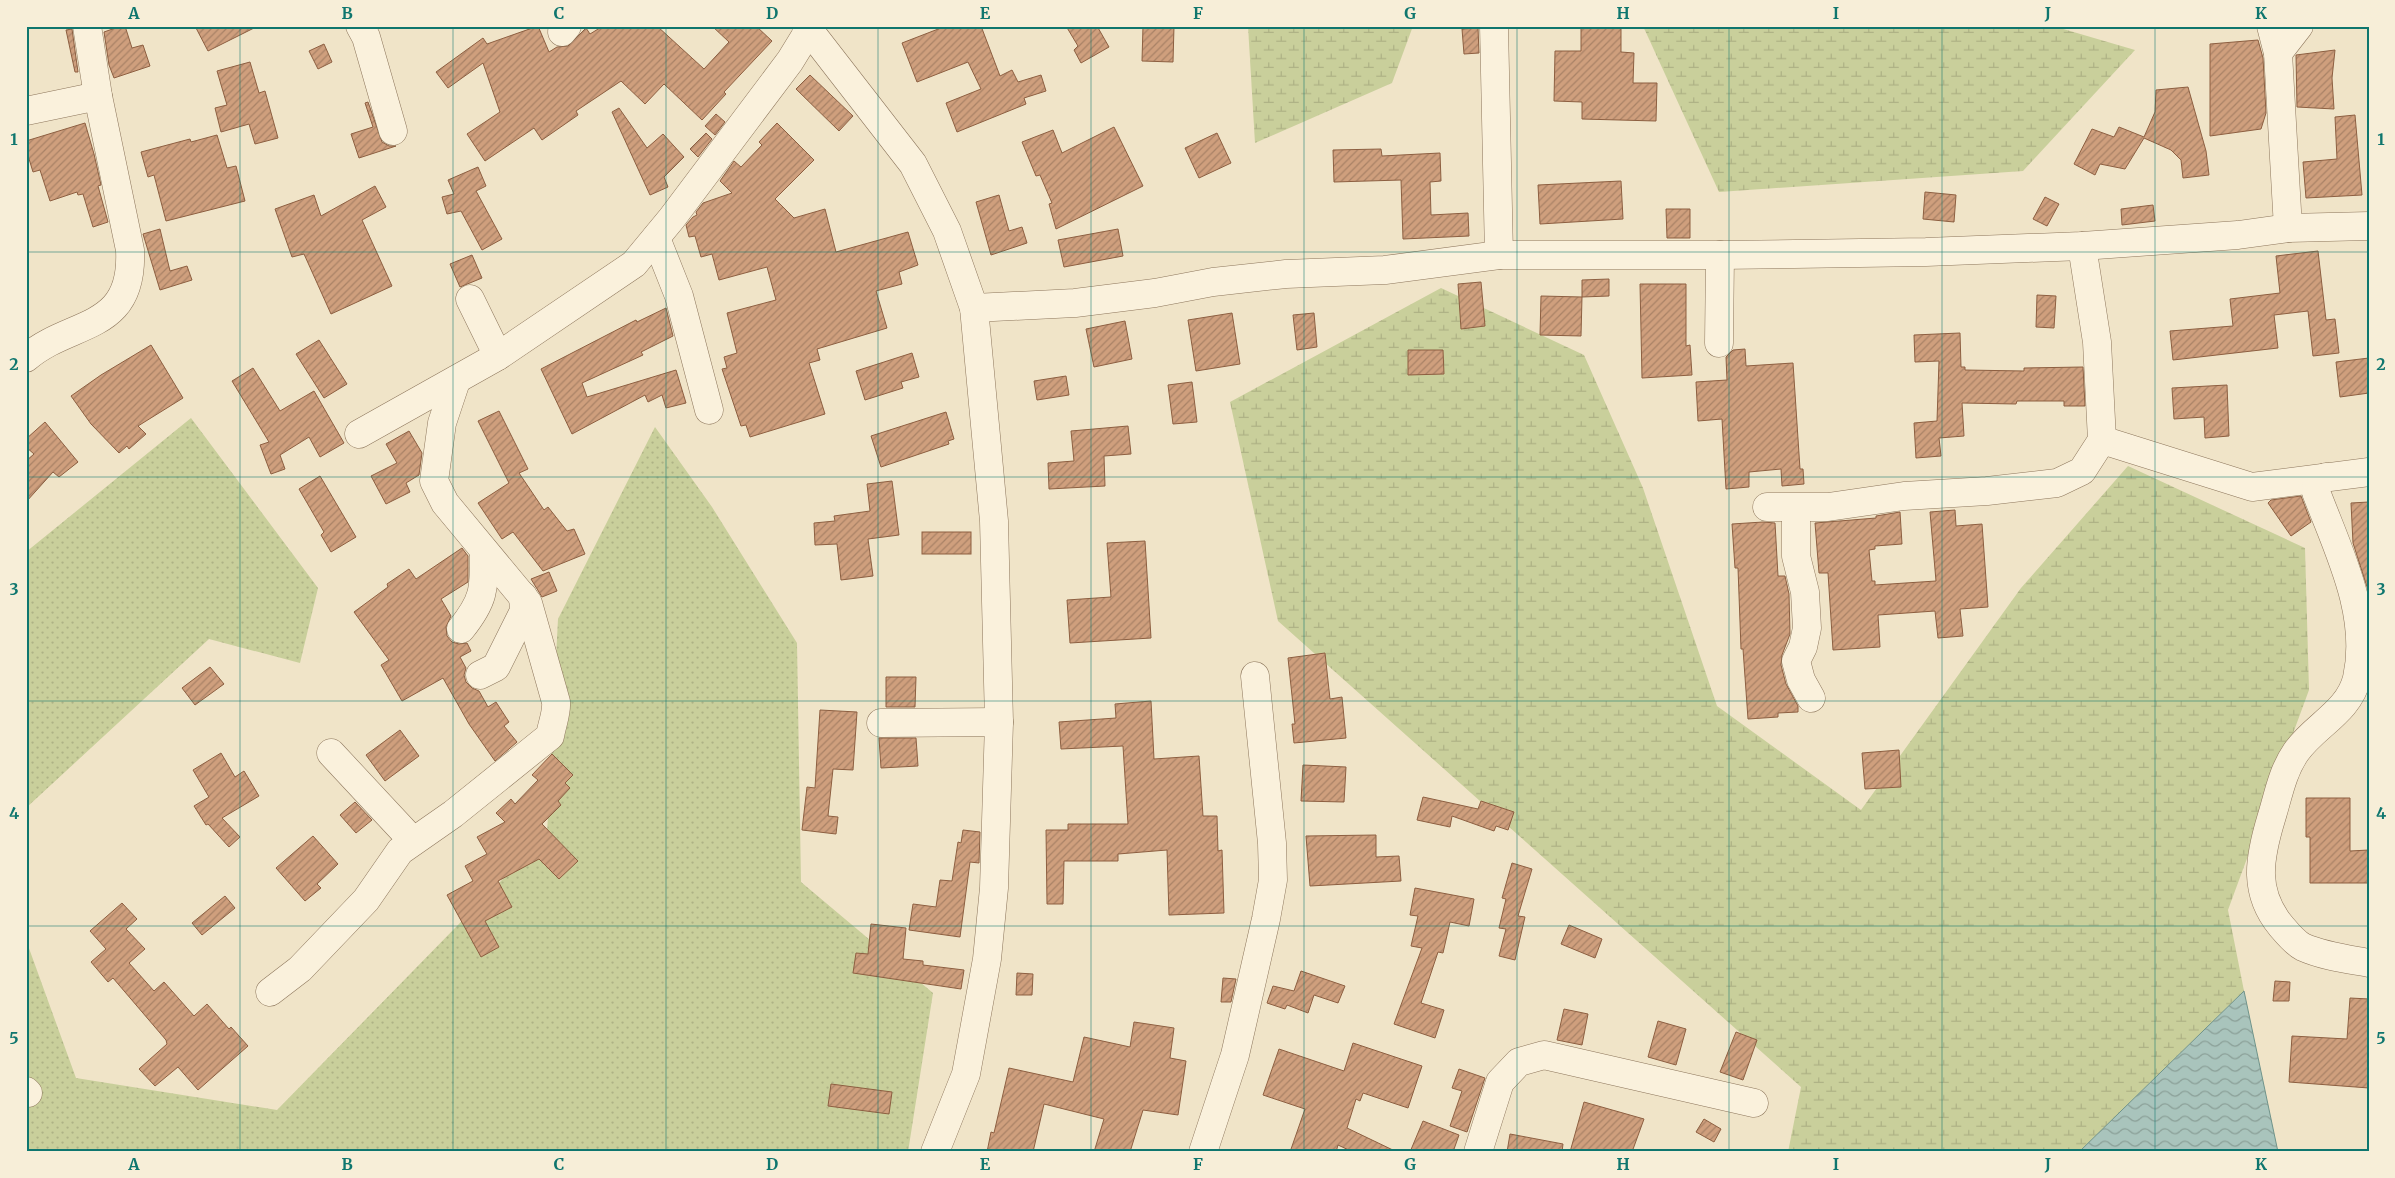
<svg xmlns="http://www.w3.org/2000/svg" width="2395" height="1178" viewBox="0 0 2395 1178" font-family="Merriweather,serif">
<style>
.grass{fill:url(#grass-dots)}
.wetland{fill:url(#wetland-marsh)}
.water{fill:url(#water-waves);stroke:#6f938a}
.building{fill:url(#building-hatch);stroke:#8d5f41}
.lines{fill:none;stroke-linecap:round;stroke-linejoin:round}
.minor-casing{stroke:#8d765c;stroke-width:29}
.minor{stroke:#faf1dc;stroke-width:28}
.grid{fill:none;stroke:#0f766e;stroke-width:1;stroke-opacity:0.55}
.neatline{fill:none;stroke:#0f766e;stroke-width:2}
.grid-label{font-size:16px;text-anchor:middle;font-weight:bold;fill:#0f766e}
</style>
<defs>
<pattern id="grass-dots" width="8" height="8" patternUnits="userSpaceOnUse" patternTransform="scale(1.25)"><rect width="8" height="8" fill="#c9cf9b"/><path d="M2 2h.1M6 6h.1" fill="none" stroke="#aeb285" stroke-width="1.8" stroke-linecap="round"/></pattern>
<pattern id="wetland-marsh" width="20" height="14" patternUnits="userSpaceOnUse" patternTransform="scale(1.25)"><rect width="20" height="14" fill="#c9cf9b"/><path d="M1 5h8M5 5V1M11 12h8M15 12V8" fill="none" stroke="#aeb285"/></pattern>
<pattern id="water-waves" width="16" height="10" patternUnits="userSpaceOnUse" patternTransform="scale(1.25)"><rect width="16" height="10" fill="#a9c4bc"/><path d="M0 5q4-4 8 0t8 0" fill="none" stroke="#8ba098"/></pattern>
<pattern id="building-hatch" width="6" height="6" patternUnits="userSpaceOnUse" patternTransform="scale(1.25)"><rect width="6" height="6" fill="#cf9f7d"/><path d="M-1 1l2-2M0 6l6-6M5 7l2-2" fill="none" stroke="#a98266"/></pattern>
</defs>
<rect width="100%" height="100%" fill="#f0e4c8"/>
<!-- grass -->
<g class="grass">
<polygon points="191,418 318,588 300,663 209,639 26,808 26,552"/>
<polygon points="655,427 712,507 797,643 801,882 933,993 908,1152 26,1152 26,940 76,1078 277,1110 547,834 558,619"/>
</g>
<!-- wetland -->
<g class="wetland">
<polygon points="1248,26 1413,26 1392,83 1255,143"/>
<polygon points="1643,26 2053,26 2135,50 2023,171 1719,192"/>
<polygon points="1441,288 1584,355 1643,488 1717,706 1861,810 2021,588 2128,466 2305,548 2309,690 2228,910 2244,991 2079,1152 1788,1152 1801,1087 1278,621 1230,402"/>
</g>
<!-- water -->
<polygon class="water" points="2244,991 2278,1152 2079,1152"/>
<!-- building -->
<g class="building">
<polygon points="121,26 125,26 132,48 143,45 150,66 114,78 109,65 104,32"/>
<polygon points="195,26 258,26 208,51"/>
<polygon points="538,26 549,52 557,47 568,46 586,28 590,34 603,26 657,26 704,69 729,42 712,26 756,26 772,41 724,92 726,94 702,120 664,84 645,104 621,81 576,111 578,115 542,140 534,128 485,161 467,134 500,112 483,63 448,88 436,72 483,38 487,44"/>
<polygon points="946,26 981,26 1000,76 1012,70 1018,82 1041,75 1046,91 1024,98 1026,104 957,132 946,103 981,89 968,62 917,82 902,43"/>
<polygon points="1066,26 1097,26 1109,47 1081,63 1074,50 1078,46"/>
<polygon points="1143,26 1174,26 1173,62 1142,61"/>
<polygon points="1581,26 1621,26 1621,52 1634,53 1633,83 1657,83 1656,121 1582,119 1582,102 1554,101 1555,51 1581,51"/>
<polygon points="1478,28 1479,53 1464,54 1462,29"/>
<polygon points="72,29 78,72 75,72 66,30"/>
<polygon points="2258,40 2263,58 2266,113 2261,129 2210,136 2210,44"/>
<polygon points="324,44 332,62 318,69 309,51"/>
<polygon points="2335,50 2332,78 2334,109 2297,107 2296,55"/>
<polygon points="250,62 259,93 265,91 278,138 255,144 249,124 221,132 215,108 227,105 217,71"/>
<polygon points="810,75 853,116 839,131 796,89"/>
<polygon points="2188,87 2206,151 2209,175 2183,178 2181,160 2171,150 2144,138 2125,169 2100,164 2095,175 2074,164 2092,129 2114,137 2119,127 2144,137 2155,112 2156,90"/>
<polygon points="368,102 382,142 389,146 396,146 359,158 351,134 373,127 365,103"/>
<polygon points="619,108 647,148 663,134 684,157 664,177 668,187 650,195 612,112"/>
<polygon points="716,114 725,122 715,135 705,126"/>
<polygon points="2355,115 2362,195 2306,198 2303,162 2337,159 2335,117"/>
<polygon points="85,123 94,154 101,185 98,186 108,222 93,227 83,194 78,195 77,192 50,201 40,170 33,172 26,149 26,141"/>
<polygon points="777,123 814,160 775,199 794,218 825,209 836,252 908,232 918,265 899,272 902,284 876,291 887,328 817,349 820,360 809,363 825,414 750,437 746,425 741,426 722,369 727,368 724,357 737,353 727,313 776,300 767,267 719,280 712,254 701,257 695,236 689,237 686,225 693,217 697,215 696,212 703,203 732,193 720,181 734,161 741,167 762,145 759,142"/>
<polygon points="1114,127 1143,186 1056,229 1049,204 1052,203 1040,175 1036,176 1022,142 1053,130 1062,153"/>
<polygon points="706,133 712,139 698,157 690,149"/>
<polygon points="1217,133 1231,163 1199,178 1185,148"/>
<polygon points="217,135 227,168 236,166 245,201 166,221 154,175 148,177 141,152 190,139 191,142"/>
<polygon points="1381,149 1382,156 1440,153 1441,181 1430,182 1431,215 1468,213 1469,236 1403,239 1401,180 1334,182 1333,150"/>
<polygon points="478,167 486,186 476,191 502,239 482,250 461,211 447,214 442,197 454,194 448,180"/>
<polygon points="1621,181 1623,219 1540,224 1538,185"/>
<polygon points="375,186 386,207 362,220 392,286 331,314 304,254 292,257 275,209 314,195 321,216"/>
<polygon points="1925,192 1956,195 1954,222 1923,219"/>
<polygon points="999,195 1009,231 1022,227 1027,243 991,255 976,202"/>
<polygon points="2045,197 2059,204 2047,226 2033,219"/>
<polygon points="2153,205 2155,221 2122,225 2121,209"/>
<polygon points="1666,209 1690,209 1690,238 1667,238"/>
<polygon points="160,229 170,271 187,266 192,280 160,290 143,234"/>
<polygon points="1118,229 1123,256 1064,267 1058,240"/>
<polygon points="2318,251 2326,320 2335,319 2339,353 2313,356 2308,311 2274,315 2278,348 2173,360 2170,331 2233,326 2230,299 2280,293 2276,256"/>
<polygon points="472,255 482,278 460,287 450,264"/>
<polygon points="1609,279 1609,296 1582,297 1582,280"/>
<polygon points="1481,282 1485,326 1461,329 1458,284"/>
<polygon points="1640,284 1686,284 1686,346 1690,345 1692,375 1642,378"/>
<polygon points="2037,295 2056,296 2054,328 2036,327"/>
<polygon points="1541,296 1582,297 1581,336 1540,335"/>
<polygon points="666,308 673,336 641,352 643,355 582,383 587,397 676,370 686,403 666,408 662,395 648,402 645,395 572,434 541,369 636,320 637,322"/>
<polygon points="1232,313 1240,364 1196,371 1188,320"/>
<polygon points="1314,313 1317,347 1297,350 1293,315"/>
<polygon points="1125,321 1132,359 1094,367 1086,329"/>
<polygon points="1960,333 1961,367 1965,367 1965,370 2024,371 2024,368 2083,367 2085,406 2064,406 2064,401 2017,401 2016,404 1962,403 1964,436 1939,438 1941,456 1916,458 1914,423 1937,421 1939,361 1915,362 1914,335"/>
<polygon points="319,340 347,384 324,398 296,354"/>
<polygon points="151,345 183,398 138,426 146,434 129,449 127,446 119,453 91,424 71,396 101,375"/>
<polygon points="1745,349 1746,366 1793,363 1800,469 1803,469 1804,484 1782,486 1781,469 1749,472 1749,487 1726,489 1722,419 1698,421 1696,382 1727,380 1726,357 1733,350"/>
<polygon points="1408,350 1443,350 1444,374 1408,375"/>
<polygon points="912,353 919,377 901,382 903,388 865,400 856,371"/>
<polygon points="2369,358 2369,393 2340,397 2336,362"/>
<polygon points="253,368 280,411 314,391 344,443 320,457 309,437 280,455 285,469 271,474 260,445 269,442 232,381"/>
<polygon points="1066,376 1069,395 1037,400 1034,381"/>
<polygon points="1192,382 1197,422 1173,424 1168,385"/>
<polygon points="2227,385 2229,436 2205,438 2204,417 2174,419 2172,388"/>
<polygon points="499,411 528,469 519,473 544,510 548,507 567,531 574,529 585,554 543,571 513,532 502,539 478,503 509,483 478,421"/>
<polygon points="946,412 954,439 948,441 949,444 881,467 871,436"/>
<polygon points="45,422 78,462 59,477 53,472 26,502 26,461 34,454 26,447 26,439"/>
<polygon points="1128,426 1131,454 1104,456 1105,486 1049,489 1048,463 1074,461 1071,431"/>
<polygon points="409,431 422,453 419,475 406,483 410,492 386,504 371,476 397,463 386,444"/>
<polygon points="320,476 356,537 331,552 321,535 324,532 299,489"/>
<polygon points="892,481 899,535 868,539 873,576 841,580 837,544 815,545 814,523 835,521 834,516 870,511 867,484"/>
<polygon points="2301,496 2311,522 2291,536 2268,503 2271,500"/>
<polygon points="2369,502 2369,593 2353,543 2351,503"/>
<polygon points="1955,510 1956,526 1982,524 1988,607 1960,609 1963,636 1938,638 1935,611 1878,615 1880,647 1833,650 1828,573 1819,573 1815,523 1876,518 1876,516 1900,512 1902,544 1875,546 1875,549 1869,550 1872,581 1875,581 1875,585 1936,581 1930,512"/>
<polygon points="1763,522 1775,523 1778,576 1785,576 1789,594 1790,634 1782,655 1781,665 1786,684 1798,706 1798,712 1778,713 1778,717 1748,719 1743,649 1741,649 1738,568 1735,568 1732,524"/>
<rect x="922" y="532" width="49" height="22"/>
<polygon points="1145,541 1151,638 1070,643 1067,600 1111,597 1107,543"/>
<polygon points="462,548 468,556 468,582 441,599 451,616 446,627 447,636 452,642 459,644 467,643 471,651 460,657 466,668 464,675 466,682 472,688 479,691 488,707 496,702 509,722 504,726 517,742 495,761 469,724 443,678 402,701 381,665 389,660 354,612 388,587 387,584 409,569 416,579"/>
<polygon points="549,572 557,591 542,597 531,579"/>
<polygon points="1325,653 1330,699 1342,697 1346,738 1294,743 1292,724 1295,724 1288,658"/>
<polygon points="210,667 224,684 195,705 182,688"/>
<polygon points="886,677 916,677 915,707 886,707"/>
<polygon points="1151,701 1154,759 1199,756 1203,816 1217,816 1218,851 1222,850 1224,913 1169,915 1167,850 1118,854 1118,861 1064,861 1063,904 1047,904 1046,830 1068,830 1068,824 1128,824 1123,746 1061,749 1059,722 1116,718 1115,704"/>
<polygon points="820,710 857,712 853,770 833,769 828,816 838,817 836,834 802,830 807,787 815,788"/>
<polygon points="400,730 419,756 385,781 366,755"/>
<polygon points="879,738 916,738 918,766 881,768"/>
<polygon points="1899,750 1901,787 1865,789 1862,753"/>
<polygon points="221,753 235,777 244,771 259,796 222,818 240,837 229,847 208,824 206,825 194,806 209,797 193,770"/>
<polygon points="552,754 573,775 565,783 570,788 558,801 561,805 542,824 578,861 559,879 539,859 498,881 512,907 485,921 499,947 481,957 447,895 473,881 465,866 487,854 477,837 505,822 496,813 511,799 515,804 538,780 532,775"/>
<polygon points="1303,765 1346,767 1344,802 1301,801"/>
<polygon points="1423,797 1478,809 1481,801 1514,812 1508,830 1496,826 1494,831 1452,816 1450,827 1417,820"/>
<polygon points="2306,798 2350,798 2350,851 2369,850 2369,883 2310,883 2310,837 2306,837"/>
<polygon points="355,802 372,820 356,833 340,815"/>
<polygon points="963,830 980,832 979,863 970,862 960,937 909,930 913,904 936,907 940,880 952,881 958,842 961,843"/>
<polygon points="1376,835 1376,857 1399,856 1401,881 1310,886 1306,836"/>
<polygon points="313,836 338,864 317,884 321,888 305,901 276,868"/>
<polygon points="1512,863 1532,869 1518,916 1525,917 1515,960 1499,956 1506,929 1499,928 1506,899 1502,898"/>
<polygon points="1415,888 1474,899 1469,926 1450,922 1443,953 1438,952 1421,1003 1444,1010 1435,1038 1394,1024 1422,948 1411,946 1418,916 1410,915"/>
<polygon points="225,896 235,908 202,935 192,923"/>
<polygon points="122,903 137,919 126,929 145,949 129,963 154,991 164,982 194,1016 207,1004 229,1029 231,1027 248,1046 198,1090 178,1067 155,1086 139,1069 167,1044 166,1040 113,978 108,982 91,962 106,949 90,931"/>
<polygon points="871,924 906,928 903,959 923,961 923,965 964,970 961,989 853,973 856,953 868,954"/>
<polygon points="1569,925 1602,939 1595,958 1561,944"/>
<polygon points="1301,971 1345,986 1338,1003 1314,995 1308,1013 1287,1005 1285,1009 1267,1003 1273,986 1294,991"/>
<polygon points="1017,973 1033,974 1032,995 1016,995"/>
<polygon points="1223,978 1236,979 1231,1002 1221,1002"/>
<polygon points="2275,981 2290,982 2289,1001 2273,1001"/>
<polygon points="2350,998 2369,999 2369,1088 2289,1082 2292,1036 2347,1039"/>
<polygon points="1564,1009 1588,1014 1582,1045 1557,1040"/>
<polygon points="1658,1021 1686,1029 1676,1065 1648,1057"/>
<polygon points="1134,1022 1174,1028 1170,1058 1186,1061 1178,1115 1143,1110 1130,1152 1094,1152 1104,1119 1044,1104 1033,1152 987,1152 991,1132 994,1133 1009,1068 1073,1082 1084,1037 1130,1047"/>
<polygon points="1736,1032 1757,1040 1743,1080 1720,1072"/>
<polygon points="1353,1043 1422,1066 1408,1108 1363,1093 1360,1101 1356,1099 1347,1128 1397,1152 1353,1152 1338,1145 1336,1152 1290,1152 1305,1109 1263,1095 1279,1049 1344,1071"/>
<polygon points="1459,1069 1485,1078 1467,1132 1450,1126 1462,1091 1452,1088"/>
<polygon points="831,1084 892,1092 889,1114 828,1106"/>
<polygon points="1584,1102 1644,1119 1632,1152 1570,1152"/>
<polygon points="1704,1119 1721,1129 1714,1142 1696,1132"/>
<polygon points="1423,1121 1459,1135 1453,1152 1410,1152"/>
<polygon points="1510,1134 1563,1144 1562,1152 1507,1152"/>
</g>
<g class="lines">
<defs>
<g id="minor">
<polyline points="360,26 366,37 393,131"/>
<polyline points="806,26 913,164 947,231 974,308 994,521 999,722 994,888 987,959 966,1074 935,1152"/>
<polyline points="1494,26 1499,255"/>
<polyline points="2271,26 2278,53 2288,228"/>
<polyline points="562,32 567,26"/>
<polyline points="2278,53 2299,26"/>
<polyline points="26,111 98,96"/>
<polyline points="656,238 679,296 709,410"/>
<polyline points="470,299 498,356"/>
<polyline points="974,308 1075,303 1155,293 1213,282 1286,274 1385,270 1499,255 1720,255 1926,252 2082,246 2238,235 2288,228 2369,226"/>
<polyline points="1719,343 1720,255"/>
<path d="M26 358C71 319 134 333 130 250L98 96 87 26"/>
<polyline points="359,434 498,356 634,264 672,218 790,61 809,30"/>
<polyline points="2102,440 2252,487 2369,472"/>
<path d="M2326 477 2317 482 2316 492C2338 550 2371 614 2357 678 2349 712 2315 725 2296 752 2282 772 2278 797 2271 819 2259 859 2253 892 2281 926 2287 933 2295 943 2303 947 2323 956 2347 959 2369 963"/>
<polyline points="1767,507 1828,507 1904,496 1987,491 2057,483 2082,471 2102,440 2097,342 2082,246"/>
<polyline points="1796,508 1796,556 1805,592 1807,628 1803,647 1796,661 1801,680 1811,698"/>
<path d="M461 629C485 599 484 589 484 551"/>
<polyline points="480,675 496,667 524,611 523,596"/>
<polyline points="881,723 999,722"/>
<polyline points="331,753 413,841"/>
<path d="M270 992 300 969 366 900 400 851 453 814 550 736C552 724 557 713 556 702L528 603 445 503 434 481 442 423 456 381"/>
<polyline points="26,1091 28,1093"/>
<polyline points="1203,1152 1235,1055 1266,919 1273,880 1272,843 1255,676"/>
<polyline points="1478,1152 1500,1082 1519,1062 1544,1055 1754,1103"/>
</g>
</defs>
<!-- minor casing -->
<use href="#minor" class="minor-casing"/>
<!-- minor -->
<use href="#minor" class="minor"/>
</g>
<!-- grid -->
<path class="grid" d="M240 26V1152M453 26V1152M666 26V1152M878 26V1152M1091 26V1152M1304 26V1152M1517 26V1152M1729 26V1152M1942 26V1152M2155 26V1152M26 252H2369M26 477H2369M26 701H2369M26 926H2369"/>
<!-- border -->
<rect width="2395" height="1178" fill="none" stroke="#f7eed8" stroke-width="55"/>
<rect x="28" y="28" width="2340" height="1122" class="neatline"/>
<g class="grid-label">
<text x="134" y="19">A</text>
<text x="347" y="19">B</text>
<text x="559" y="19">C</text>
<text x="772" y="19">D</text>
<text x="985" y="19">E</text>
<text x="1198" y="19">F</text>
<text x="1410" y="19">G</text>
<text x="1623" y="19">H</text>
<text x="1836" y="19">I</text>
<text x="2048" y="19">J</text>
<text x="2261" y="19">K</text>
<text x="14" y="145">1</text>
<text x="2381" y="145">1</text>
<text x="14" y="370">2</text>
<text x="2381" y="370">2</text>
<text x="14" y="595">3</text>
<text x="2381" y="595">3</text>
<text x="14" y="819">4</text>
<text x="2381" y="819">4</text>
<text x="14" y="1044">5</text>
<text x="2381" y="1044">5</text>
<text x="134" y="1170">A</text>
<text x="347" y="1170">B</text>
<text x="559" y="1170">C</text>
<text x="772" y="1170">D</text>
<text x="985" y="1170">E</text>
<text x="1198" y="1170">F</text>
<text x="1410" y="1170">G</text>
<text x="1623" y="1170">H</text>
<text x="1836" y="1170">I</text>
<text x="2048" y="1170">J</text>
<text x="2261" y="1170">K</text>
</g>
</svg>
